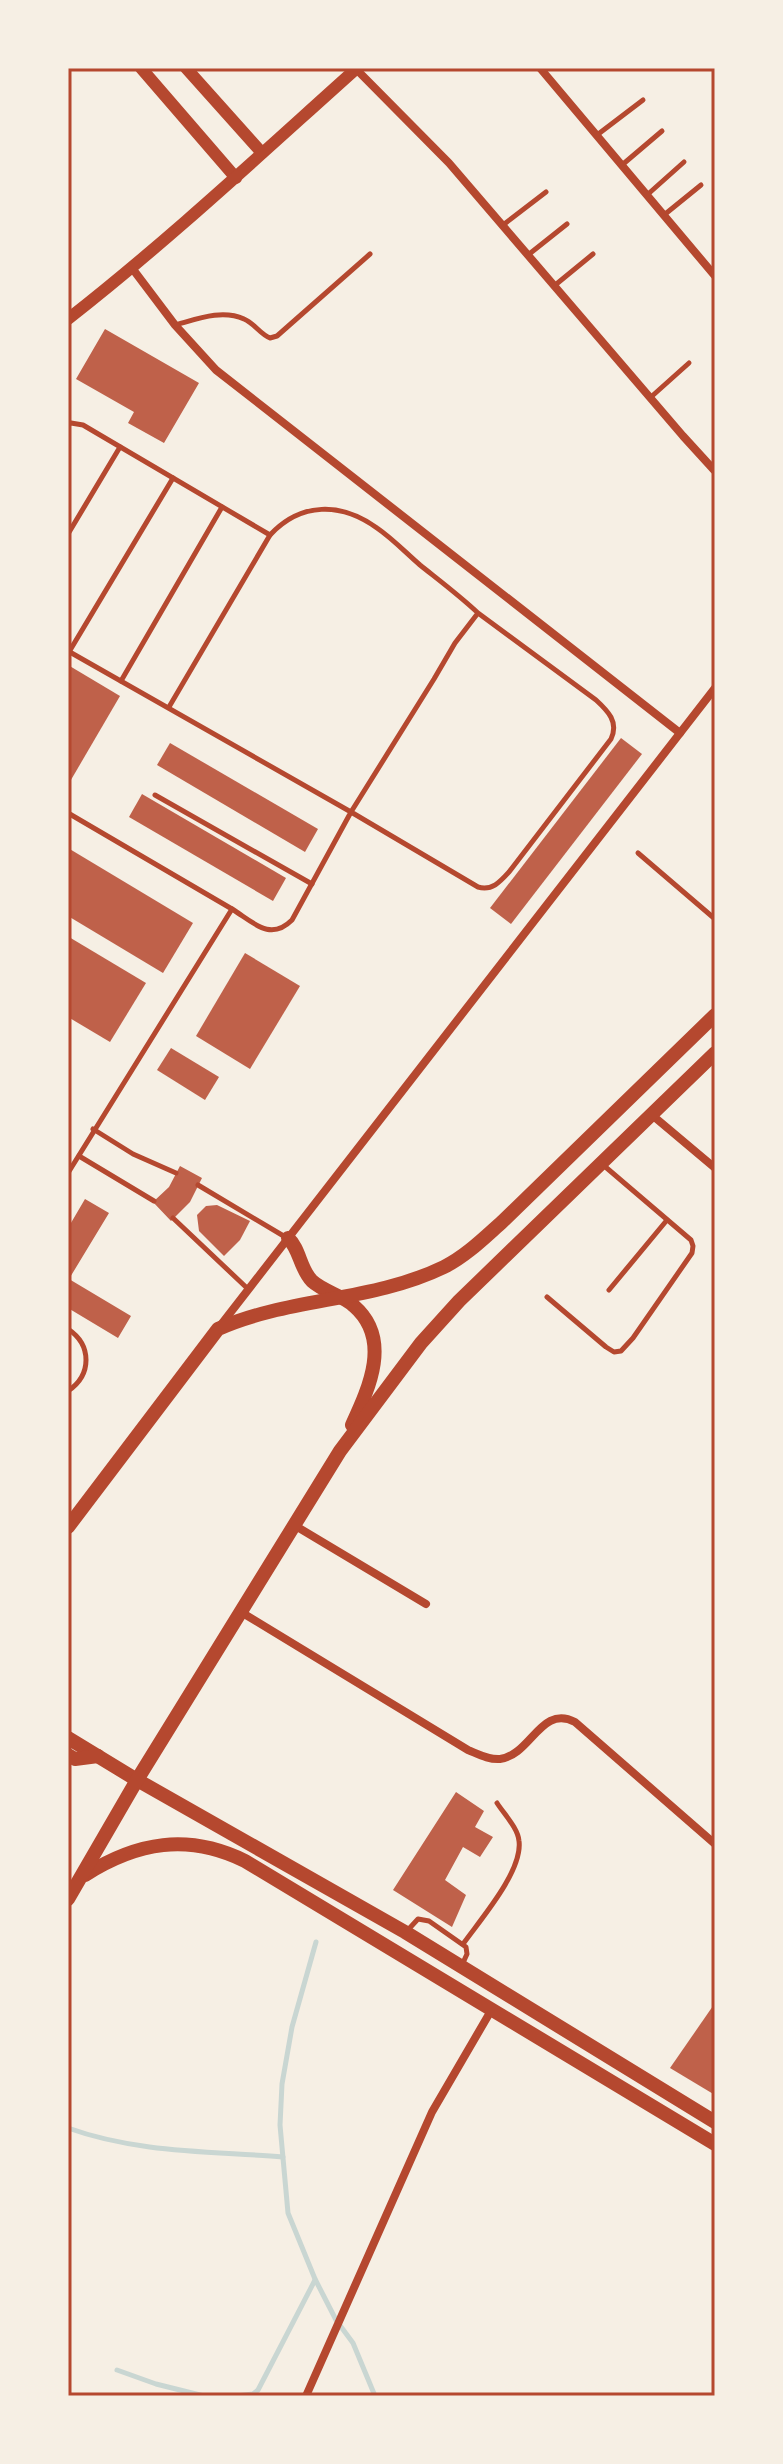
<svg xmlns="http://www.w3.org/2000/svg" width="783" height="2464" viewBox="0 0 783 2464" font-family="'Crimson Pro',serif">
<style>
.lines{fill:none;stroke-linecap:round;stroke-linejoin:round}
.stream{stroke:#c9d6d2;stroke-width:5}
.building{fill:#bf614a}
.service{stroke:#b5482f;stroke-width:5}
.minor{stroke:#b5482f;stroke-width:8}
.tertiary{stroke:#b5482f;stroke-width:12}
.secondary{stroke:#b5482f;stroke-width:14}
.neatline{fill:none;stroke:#b5482f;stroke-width:3}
</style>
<rect width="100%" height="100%" fill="#f6efe4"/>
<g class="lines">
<!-- stream -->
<g class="stream">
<polyline points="316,1942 292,2027 282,2084 280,2125 288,2213 315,2279 336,2320 353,2343 375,2396"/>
<path d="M68 2128C137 2153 210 2151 283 2157"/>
<polyline points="117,2370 156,2384 204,2396"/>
<polyline points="237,2396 253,2394 258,2390 315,2280"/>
</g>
</g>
<!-- building -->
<g class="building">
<polygon points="105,329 199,383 164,443 128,423 134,412 76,379"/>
<polygon points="68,665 120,696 68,785"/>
<polygon points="621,738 642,754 511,924 490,908"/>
<polygon points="170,743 318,829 305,852 157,765"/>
<polygon points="142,794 286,878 273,901 129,817"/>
<polygon points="68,848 193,923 163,973 68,916"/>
<polygon points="69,937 146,983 110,1042 68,1017"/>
<polygon points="245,953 300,986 250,1069 196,1036"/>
<polygon points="171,1048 219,1077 205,1100 157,1070"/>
<polygon points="180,1166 202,1178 190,1202 171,1221 153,1202 169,1187"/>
<polygon points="85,1199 109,1213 69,1279 131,1316 118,1338 68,1308 68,1228"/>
<polygon points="217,1205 250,1221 240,1240 224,1256 199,1231 197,1215 206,1206"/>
<polygon points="456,1792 484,1811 475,1827 493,1837 480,1857 463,1847 445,1880 466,1895 452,1927 393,1890"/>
<polygon points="715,2003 715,2095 670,2068"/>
</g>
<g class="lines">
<!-- service -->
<g class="service">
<polyline points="597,135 643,100"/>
<polyline points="622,165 662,131"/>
<polyline points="647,195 684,162"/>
<polyline points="664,215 701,185"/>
<polyline points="503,225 546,192"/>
<polyline points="528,255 567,224"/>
<polyline points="554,286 593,254"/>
<path d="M175 325C197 319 222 309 244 319 254 323 260 334 270 338L277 336 370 254"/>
<polyline points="651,397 689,363"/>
<polyline points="68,425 71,423 83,425 270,535 169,707"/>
<polyline points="68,534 120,447"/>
<path d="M270 535C301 502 341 502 377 528 393 539 406 553 420 565 440 581 460 596 478 613L455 643 434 679 351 812 478 887C492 891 500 882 509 872L611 739C619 722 608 711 596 700L478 613"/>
<path d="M68 651 351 812 292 920C270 942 253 922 232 909"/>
<polyline points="69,652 173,478"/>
<polyline points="121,681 222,507"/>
<polyline points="155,795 312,884"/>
<polyline points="68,813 232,909 68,1173"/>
<polyline points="638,853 715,919"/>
<polyline points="93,1129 133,1154 176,1173"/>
<polyline points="79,1156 154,1201"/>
<polyline points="198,1185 287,1238"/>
<polyline points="173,1218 248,1289"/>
<polyline points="609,1290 667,1220"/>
<polyline points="547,1297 606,1347 614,1352 621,1351 633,1338 692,1253 693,1246 691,1240 602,1164"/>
<path d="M68 1329C92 1345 92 1375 68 1391"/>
<polyline points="406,1932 418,1919 429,1921 466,1947 467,1954 462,1965"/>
<path d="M463 1944C480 1920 523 1871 519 1841 518 1828 504 1814 497 1803"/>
</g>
<!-- minor -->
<g class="minor">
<polyline points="540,68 715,276"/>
<polyline points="356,69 449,163 683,436 714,470"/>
<polyline points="132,268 175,325 216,370 680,733"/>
<polyline points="652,1115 715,1168"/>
<polyline points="220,1326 715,688"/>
<polyline points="294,1525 426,1604"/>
<path d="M241 1612 468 1750C478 1754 489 1760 500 1759 531 1755 541 1704 575 1722L715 1844"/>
<polyline points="306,2396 432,2112 492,2009"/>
</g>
<!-- tertiary -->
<g class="tertiary">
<polyline points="141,68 236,178"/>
<polyline points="186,68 262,153"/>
<path d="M68 319C169 240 262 153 357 68"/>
</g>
<!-- secondary -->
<g class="secondary">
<path d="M288 1238C300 1249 300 1269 312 1281 324 1292 342 1295 354 1306 392 1339 369 1388 352 1425"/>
<path d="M68 1527 218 1329C290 1297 372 1302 444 1267 466 1256 484 1238 502 1222L715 1015"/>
<polyline points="68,1738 137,1780 405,1932 715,2122"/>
<polyline points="68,1755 75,1759 98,1756"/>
<path d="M85 1875C137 1842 188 1833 245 1861L715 2144"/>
<polyline points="68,1899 137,1780 340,1451 421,1343 459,1301 715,1053"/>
</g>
</g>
<!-- border -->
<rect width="783" height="2464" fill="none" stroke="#f6efe4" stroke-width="140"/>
<rect x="70" y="70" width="643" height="2324" class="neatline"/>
</svg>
